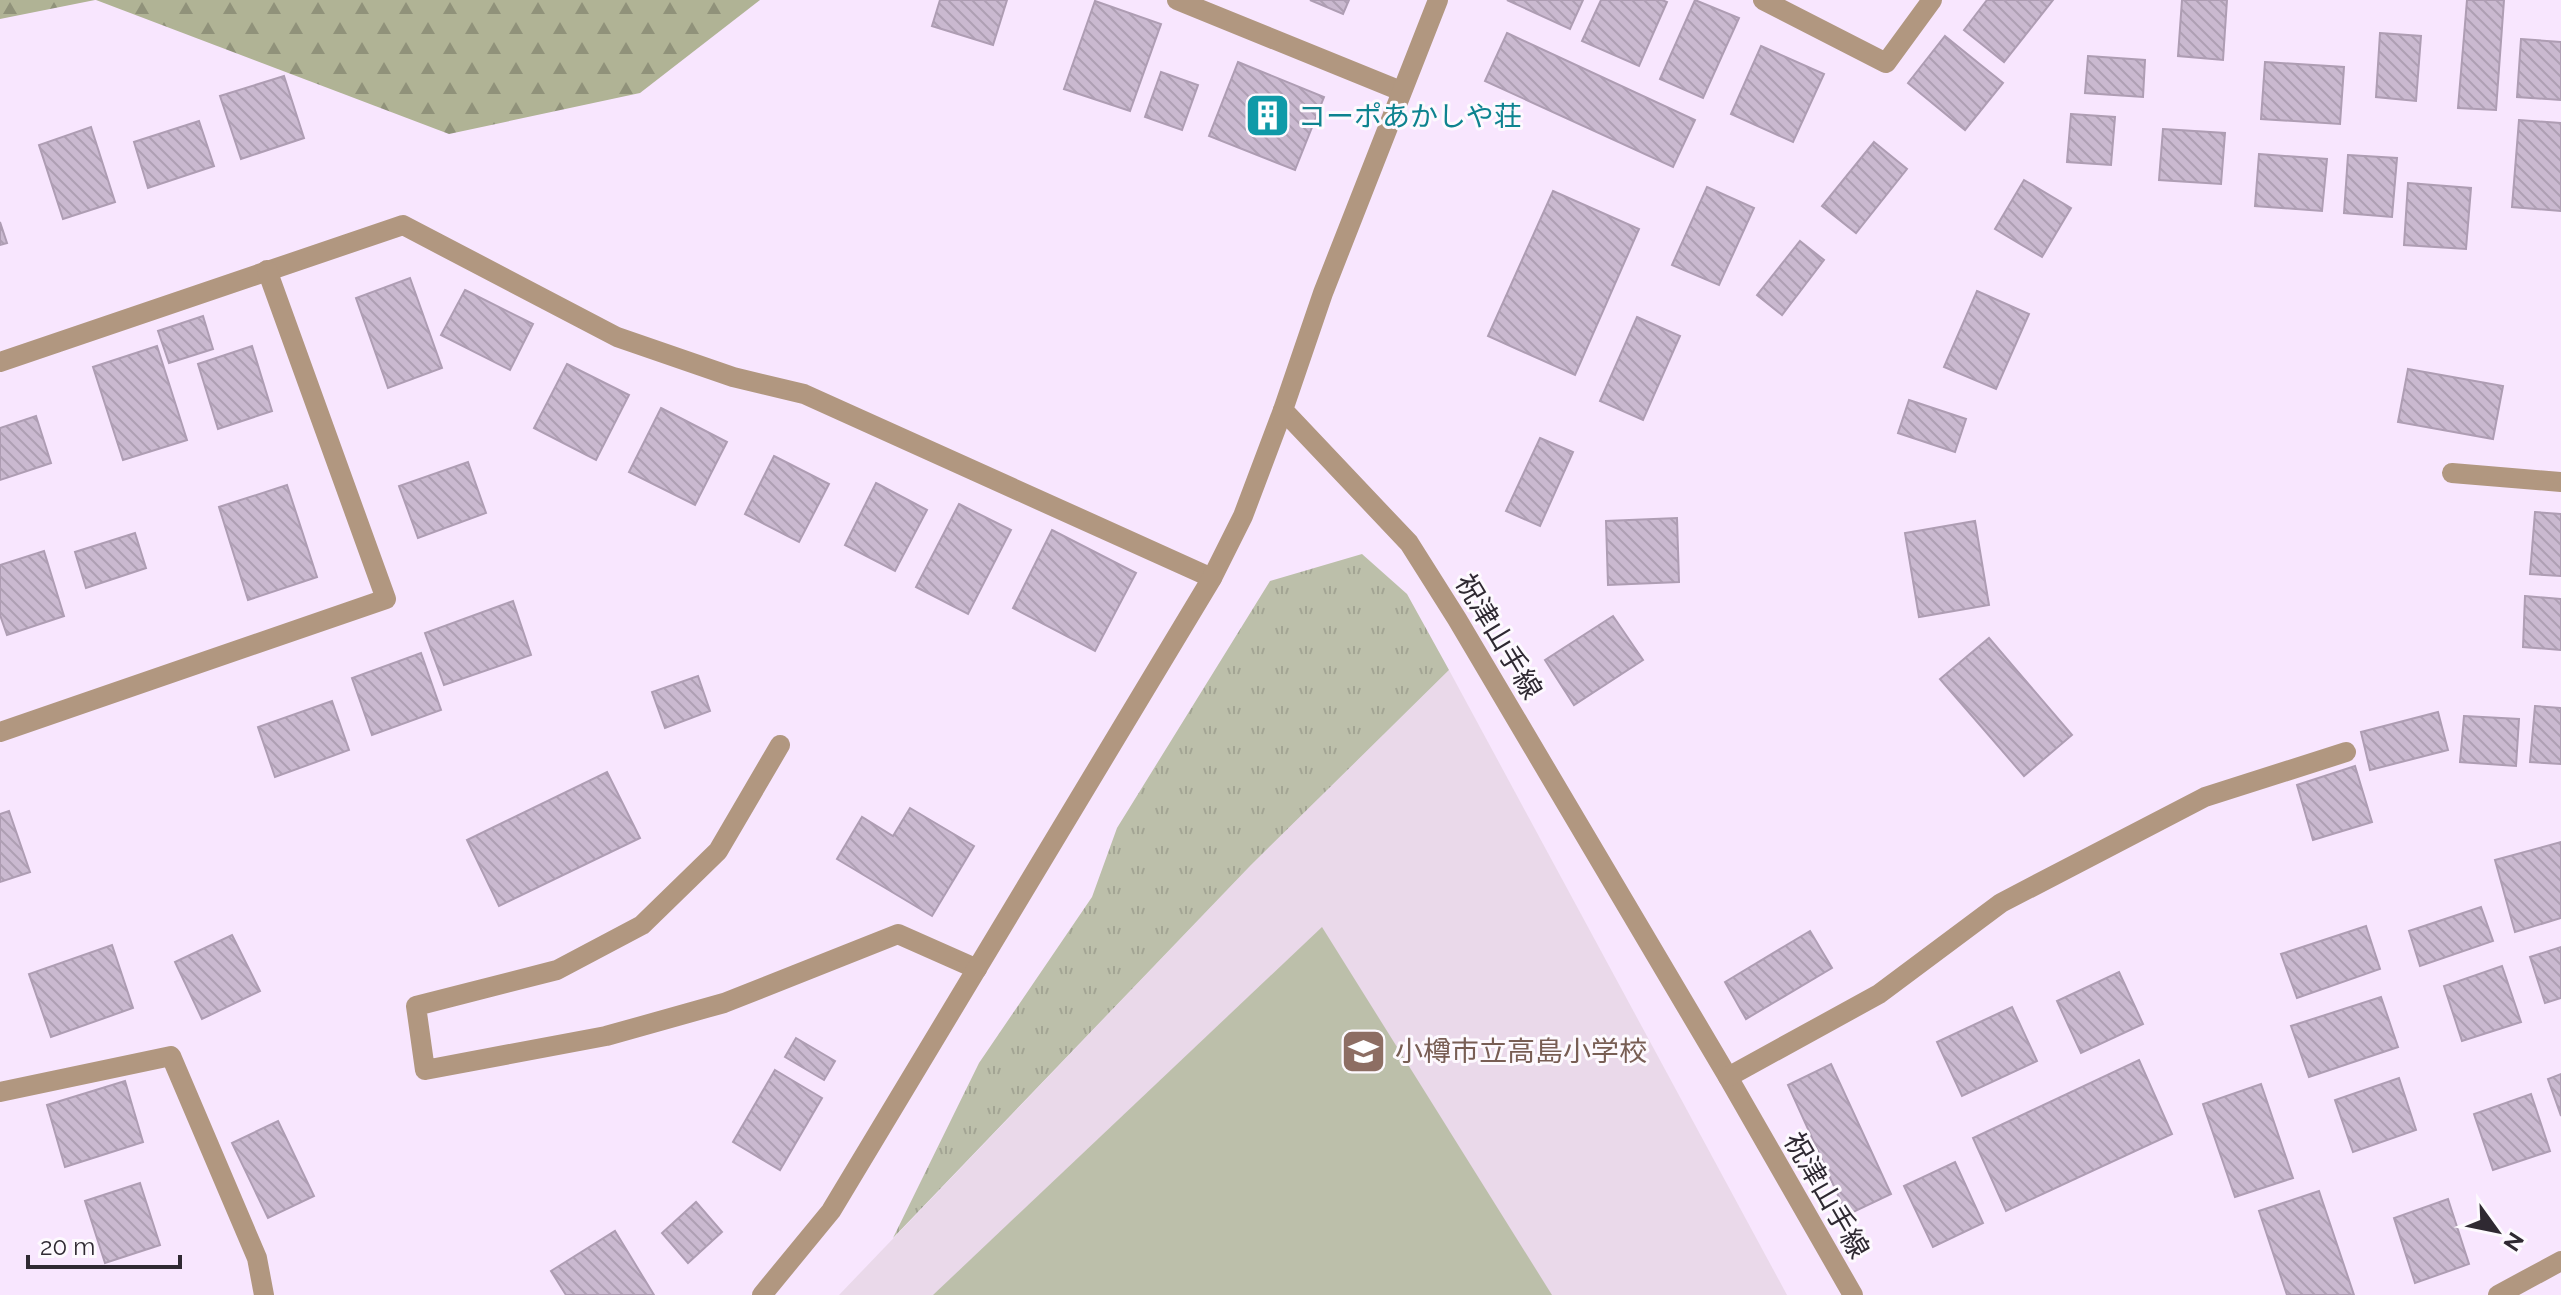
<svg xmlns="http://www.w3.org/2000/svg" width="2561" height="1295" viewBox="0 0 2561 1295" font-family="Raleway,'Noto Sans JP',sans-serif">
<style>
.education{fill:#ead9ea}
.forest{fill:url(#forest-firs)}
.park{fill:url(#park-tufts)}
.pitch{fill:#bcbfaa}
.building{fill:url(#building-back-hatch);stroke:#ae9db3;stroke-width:2}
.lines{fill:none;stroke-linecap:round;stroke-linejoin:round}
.minor{stroke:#b19780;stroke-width:20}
.labels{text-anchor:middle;stroke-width:6;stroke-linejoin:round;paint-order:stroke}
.culture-label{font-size:28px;fill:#0d838f;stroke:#fdf9fe;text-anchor:start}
.street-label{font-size:28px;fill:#2f2932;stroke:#fdf9fe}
.education-label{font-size:28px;fill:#785e54;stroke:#fdf9fe;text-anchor:start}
</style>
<defs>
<pattern id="forest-firs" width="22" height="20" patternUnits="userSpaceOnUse" patternTransform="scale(2)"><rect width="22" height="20" fill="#b0b395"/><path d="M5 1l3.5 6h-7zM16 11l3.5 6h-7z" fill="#90927a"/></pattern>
<pattern id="park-tufts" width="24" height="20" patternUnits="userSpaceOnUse" patternTransform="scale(2)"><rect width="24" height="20" fill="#bcbfaa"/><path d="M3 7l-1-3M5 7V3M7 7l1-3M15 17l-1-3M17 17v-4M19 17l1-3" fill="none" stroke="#a2a493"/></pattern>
<pattern id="building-back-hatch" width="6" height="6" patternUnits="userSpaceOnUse" patternTransform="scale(2)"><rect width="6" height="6" fill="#cab9d0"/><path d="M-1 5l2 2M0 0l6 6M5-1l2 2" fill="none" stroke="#ae9fb3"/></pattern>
</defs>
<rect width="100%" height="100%" fill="#f8e6fe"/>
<!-- education -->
<polygon class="education" points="1449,670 1787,1295 839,1295 1251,865"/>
<!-- forest -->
<g class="forest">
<polygon points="0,0 95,0 0,19"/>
<polygon points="96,0 760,0 640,93 449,134"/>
</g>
<!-- park -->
<polygon class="park" points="1362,554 1407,594 1449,670 1251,865 893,1238 979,1063 1092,897 1117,828 1270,581"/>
<!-- pitch -->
<polygon class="pitch" points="1322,927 1552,1295 933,1295"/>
<!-- building -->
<g class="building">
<polygon points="940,0 1007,0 993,45 932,26"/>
<polygon points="1310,0 1349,0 1343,14"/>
<polygon points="1507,0 1583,0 1570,29"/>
<polygon points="1601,0 1662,0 1667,2 1639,66 1582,41"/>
<polygon points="1695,0 1739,18 1703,98 1660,79"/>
<polygon points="1987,0 2053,0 2004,62 1964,30"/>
<polygon points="2182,0 2227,0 2223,60 2178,56"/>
<polygon points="2467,0 2504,0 2496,110 2458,108"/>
<polygon points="1095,1 1161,24 1130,111 1064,89"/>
<polygon points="1507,33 1695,120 1673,167 1485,81"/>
<polygon points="2380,33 2421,36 2416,101 2376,97"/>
<polygon points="1945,36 2003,83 1965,130 1908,83"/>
<polygon points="2521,39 2561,42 2561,100 2517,97"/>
<polygon points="1761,46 1824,74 1793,142 1731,114"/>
<polygon points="2088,56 2145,60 2143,97 2085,93"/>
<polygon points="1238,62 1324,97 1295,170 1209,136"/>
<polygon points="2265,62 2344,67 2340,124 2261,119"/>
<polygon points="1161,72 1198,85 1182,130 1145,117"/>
<polygon points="284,76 304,138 241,159 220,96"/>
<polygon points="2071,114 2115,117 2111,165 2067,162"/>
<polygon points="2519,120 2561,123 2561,211 2512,207"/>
<polygon points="199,121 214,166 148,188 134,142"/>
<polygon points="91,127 115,202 63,219 39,145"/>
<polygon points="2163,129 2225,133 2221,184 2159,180"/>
<polygon points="1874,142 1907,169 1856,233 1822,206"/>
<polygon points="2259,154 2327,159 2322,211 2255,206"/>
<polygon points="2348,155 2397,158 2392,217 2344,213"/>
<polygon points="2024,180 2071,208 2042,257 1995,229"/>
<polygon points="2408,183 2471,188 2466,249 2404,245"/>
<polygon points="1707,187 1754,208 1719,285 1672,265"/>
<polygon points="1553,191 1639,229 1575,375 1488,336"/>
<polygon points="0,222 7,243 0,245"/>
<polygon points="1800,241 1824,260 1782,315 1757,295"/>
<polygon points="410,278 442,368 388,388 356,298"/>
<polygon points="465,290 533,324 510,370 441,335"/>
<polygon points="1977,291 2029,314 1996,389 1944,367"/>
<polygon points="203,316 213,349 169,363 158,331"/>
<polygon points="1637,317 1680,336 1643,420 1600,401"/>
<polygon points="157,346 187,440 123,460 93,367"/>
<polygon points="252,346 272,411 218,429 198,364"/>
<polygon points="567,364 629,395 596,460 534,428"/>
<polygon points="2408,369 2503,386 2493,439 2398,422"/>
<polygon points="1909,400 1966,419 1955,452 1898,433"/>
<polygon points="661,408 727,442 695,505 629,472"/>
<polygon points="36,416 51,463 0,480 0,428"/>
<polygon points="1540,438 1573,452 1540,526 1506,511"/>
<polygon points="774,456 829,484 799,542 745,514"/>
<polygon points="468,462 486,513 418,538 399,486"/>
<polygon points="876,483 927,510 895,571 845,545"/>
<polygon points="287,485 317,577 248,600 219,507"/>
<polygon points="959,504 1011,530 968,614 916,587"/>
<polygon points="2535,512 2561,514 2561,576 2530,574"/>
<polygon points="1677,518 1679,582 1608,585 1606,521"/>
<polygon points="1975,521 1989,605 1919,617 1905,533"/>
<polygon points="1052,530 1136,573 1095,651 1013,608"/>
<polygon points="135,533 146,568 86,588 75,552"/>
<polygon points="44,551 64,616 7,635 0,615 0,565"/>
<polygon points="2525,596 2561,599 2561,650 2523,647"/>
<polygon points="513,601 531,655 444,685 425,633"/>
<polygon points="1613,616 1643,660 1574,705 1545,660"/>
<polygon points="1989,638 2072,735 2024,776 1940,679"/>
<polygon points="421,653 441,710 372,735 352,678"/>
<polygon points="698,676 710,711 665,728 652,692"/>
<polygon points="332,701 349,750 275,777 258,727"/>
<polygon points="2535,706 2561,708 2561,764 2530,762"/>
<polygon points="2438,712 2448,750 2370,770 2361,732"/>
<polygon points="2464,716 2519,719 2516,766 2460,762"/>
<polygon points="2355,766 2372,822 2313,840 2297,785"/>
<polygon points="607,772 640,838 499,906 467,840"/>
<polygon points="910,808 974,846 932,916 837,859 862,817 893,836"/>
<polygon points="9,811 30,872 0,882 0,814"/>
<polygon points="2561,842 2561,918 2515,932 2495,860"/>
<polygon points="2481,907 2493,941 2420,966 2409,931"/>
<polygon points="2366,926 2380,969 2297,998 2281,954"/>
<polygon points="1810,931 1832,968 1746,1019 1725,982"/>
<polygon points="232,935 260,991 202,1019 175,962"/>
<polygon points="112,945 133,1008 51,1037 29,974"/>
<polygon points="2561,947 2561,998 2545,1003 2530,957"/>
<polygon points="2502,966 2521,1022 2462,1041 2444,986"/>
<polygon points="2119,972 2143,1024 2081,1053 2057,1001"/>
<polygon points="2381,997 2398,1047 2309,1077 2291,1026"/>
<polygon points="2012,1007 2037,1061 1962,1096 1937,1042"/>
<polygon points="796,1038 835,1061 824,1080 785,1057"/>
<polygon points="2139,1060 2172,1134 2006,1211 1973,1138"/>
<polygon points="1831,1064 1891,1194 1847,1215 1788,1085"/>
<polygon points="775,1070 822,1098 780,1170 733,1142"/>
<polygon points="2561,1074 2561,1116 2548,1079"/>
<polygon points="2399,1078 2416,1130 2353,1152 2335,1100"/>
<polygon points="125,1081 143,1142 65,1167 47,1105"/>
<polygon points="2261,1084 2293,1178 2235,1197 2203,1104"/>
<polygon points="2531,1094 2550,1151 2493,1170 2474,1114"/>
<polygon points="278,1121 314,1196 268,1218 232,1143"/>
<polygon points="1955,1162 1983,1223 1933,1247 1904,1186"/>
<polygon points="140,1183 160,1245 105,1263 85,1201"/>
<polygon points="2319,1191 2354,1295 2287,1295 2259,1211"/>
<polygon points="2448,1199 2469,1264 2415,1283 2394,1218"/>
<polygon points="696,1202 722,1232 688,1263 662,1233"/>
<polygon points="615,1231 654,1295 566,1295 551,1271"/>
</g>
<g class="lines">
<!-- minor -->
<g class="minor">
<polyline points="1177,0 1401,91"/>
<polyline points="1438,0 1323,293 1283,410 1409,543 1457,619 1728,1077 1853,1295"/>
<polyline points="1763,0 1886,63 1932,0"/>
<polyline points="0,362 403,225 617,337 733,377 804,394 1212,578"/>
<polyline points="2452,473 2561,482"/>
<polyline points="0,732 386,599 267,270"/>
<polyline points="780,745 718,851 642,925 557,970 416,1006 425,1070 606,1036 724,1003 898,934 977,969"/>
<polyline points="1728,1077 1879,994 2001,903 2205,797 2346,752"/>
<polyline points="0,1092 171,1056 257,1258 264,1295"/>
<polyline points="762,1295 831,1211 1212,578 1243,516 1283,410"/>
<polyline points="2498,1295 2561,1261"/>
</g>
</g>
<!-- icons -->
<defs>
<symbol id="building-square" viewBox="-11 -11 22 22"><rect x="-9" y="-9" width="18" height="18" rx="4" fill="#0f9aa8" stroke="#fdf9fe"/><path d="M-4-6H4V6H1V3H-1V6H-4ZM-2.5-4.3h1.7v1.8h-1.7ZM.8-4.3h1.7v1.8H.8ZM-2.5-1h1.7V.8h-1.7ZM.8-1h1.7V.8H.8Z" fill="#fff"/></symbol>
<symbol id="school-square" viewBox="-11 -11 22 22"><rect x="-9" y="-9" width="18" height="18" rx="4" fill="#8d6e63" stroke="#fdf9fe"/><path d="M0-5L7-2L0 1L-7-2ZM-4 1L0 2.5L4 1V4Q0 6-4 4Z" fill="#fff"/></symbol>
</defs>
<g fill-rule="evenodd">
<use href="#building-square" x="1242" y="90" width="51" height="51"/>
<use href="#school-square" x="1338" y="1026" width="51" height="51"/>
</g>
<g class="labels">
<!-- culture labels -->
<g class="culture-label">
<text x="1298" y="126">コーポあかしや荘</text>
</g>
<!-- street labels -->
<g class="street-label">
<text transform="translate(1499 636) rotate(59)" y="10">祝津山手線</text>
<text transform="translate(1827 1195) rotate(60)" y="10">祝津山手線</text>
</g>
<!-- education labels -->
<g class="education-label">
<text x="1395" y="1061">小樽市立高島小学校</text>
</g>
</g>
<!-- north arrow -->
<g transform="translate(2497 1231) rotate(123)" stroke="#fdf9fe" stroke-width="6" paint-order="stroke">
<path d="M0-6L14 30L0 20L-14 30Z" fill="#2f2932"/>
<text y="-12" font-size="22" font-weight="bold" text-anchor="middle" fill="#2f2932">N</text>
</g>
<!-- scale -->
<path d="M28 1255v12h152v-12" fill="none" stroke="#2f2932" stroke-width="4"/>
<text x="40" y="1255" font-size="24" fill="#2f2932" stroke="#fdf9fe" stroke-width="6" paint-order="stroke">20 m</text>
</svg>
